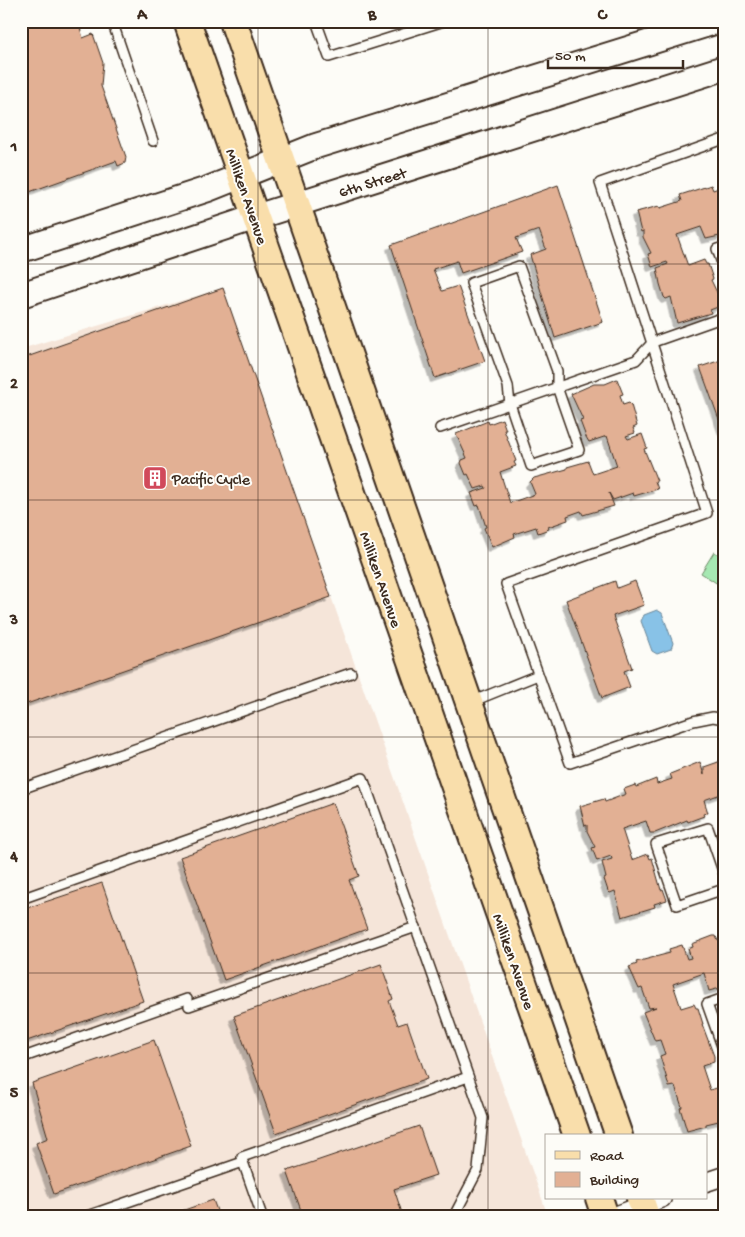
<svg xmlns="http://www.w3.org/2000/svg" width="745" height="1237" viewBox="0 0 745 1237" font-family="'Gochi Hand',sans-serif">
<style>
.built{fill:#f5e5d9}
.green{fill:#a6e8b2;stroke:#708968}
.water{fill:#88c2e7;stroke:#698597}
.building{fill:#e2b094;stroke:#3b2a1e;filter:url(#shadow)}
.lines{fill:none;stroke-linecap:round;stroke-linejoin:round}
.lane-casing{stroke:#3b2a1e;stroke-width:12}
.street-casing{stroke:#3b2a1e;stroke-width:21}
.secondary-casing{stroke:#3b2a1e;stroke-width:28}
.primary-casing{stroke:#3b2a1e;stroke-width:30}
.lane{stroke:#fdfcf7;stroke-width:9}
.street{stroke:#fdfcf7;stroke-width:18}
.secondary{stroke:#fdfcf7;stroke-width:24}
.primary{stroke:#f9deab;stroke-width:26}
.grid{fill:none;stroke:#3b2a1e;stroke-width:1;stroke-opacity:0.55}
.labels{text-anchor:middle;stroke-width:4;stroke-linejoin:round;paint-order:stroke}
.street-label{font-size:16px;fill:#3b2a1e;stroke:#fdfcf7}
.poi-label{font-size:16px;fill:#3b2a1e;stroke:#fdfcf7;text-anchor:start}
.neatline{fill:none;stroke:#3b2a1e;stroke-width:2}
.grid-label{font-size:16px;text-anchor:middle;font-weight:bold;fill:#3b2a1e}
</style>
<defs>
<filter id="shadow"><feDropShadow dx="-4.5" dy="4.5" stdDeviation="0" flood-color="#0004"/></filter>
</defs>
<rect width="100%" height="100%" fill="#fdfcf7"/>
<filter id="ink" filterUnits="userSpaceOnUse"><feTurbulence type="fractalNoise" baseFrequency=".02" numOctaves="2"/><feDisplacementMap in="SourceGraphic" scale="10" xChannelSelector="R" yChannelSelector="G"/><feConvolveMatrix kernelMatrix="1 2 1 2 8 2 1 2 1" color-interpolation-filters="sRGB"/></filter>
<g filter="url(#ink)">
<!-- built -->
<polygon class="built" points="223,288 548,1216 21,1216 21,349"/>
<!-- green -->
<polygon class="green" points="714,552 724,557 724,588 701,573"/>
<!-- water -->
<polygon class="water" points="657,610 662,613 673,643 671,649 657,654 652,651 641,621 644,615"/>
<!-- building -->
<g class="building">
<polygon points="21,21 78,21 83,38 93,34 103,63 101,86 126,157 125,163 118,166 116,161 21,195"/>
<polygon points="558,185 603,322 555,338 530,255 546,249 539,230 516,238 522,252 461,273 457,261 433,269 442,291 458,286 485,361 435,378 391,245"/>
<polygon points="711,185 713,190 724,186 724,235 706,239 701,227 677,235 688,266 704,260 706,264 708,264 713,279 711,280 723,305 710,310 711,313 677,323 671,297 666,299 664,297 660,284 657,268 668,264 667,262 652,267 648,254 651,253 643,237 643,231 641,232 636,212 659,206 660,208 682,201 680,195"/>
<polygon points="223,288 331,597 21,706 21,359"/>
<polygon points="724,359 724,433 700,367"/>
<polygon points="617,379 623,394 620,395 623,405 629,403 631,405 637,426 633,428 635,433 626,436 628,439 642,434 647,448 644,449 657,481 655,481 658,489 634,496 633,493 613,500 609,493 614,506 583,515 581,511 567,516 568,520 548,527 549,529 538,533 536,527 514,534 515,537 492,547 484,528 486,527 479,505 476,506 471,493 486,488 485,486 475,489 468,474 466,475 461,463 462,460 467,458 456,434 488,421 489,424 502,419 506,430 504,430 516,461 514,462 516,466 500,472 510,503 535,494 530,482 534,478 567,469 567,467 588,461 593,474 617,466 607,436 589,442 586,437 580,421 583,420 571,394 594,384 605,384"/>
<polygon points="615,581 617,588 635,581 644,605 613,616 632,668 624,671 630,687 602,698 566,600"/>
<polygon points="722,757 724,757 724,793 704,800 708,813 703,814 704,816 688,822 687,820 655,833 650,833 646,821 622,829 632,860 648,854 650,859 652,858 661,890 663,889 667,900 654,904 655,907 622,917 615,891 610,893 608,891 604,879 606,878 602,862 612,859 611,856 597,861 592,848 595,847 587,831 587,825 585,826 580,806 604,799 605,802 626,794 624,789 635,785 636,787 656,779 657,784 672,779 670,774 700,762 704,775 704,767 724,760"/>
<polygon points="333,803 359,876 349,880 367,929 224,980 180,857"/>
<polygon points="102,883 143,1001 21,1043 21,910"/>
<polygon points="713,936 716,936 718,941 724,939 724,987 709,991 704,973 673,984 681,1008 694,1004 696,1008 698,1008 703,1024 702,1024 714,1056 714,1062 702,1066 710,1090 724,1085 724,1118 723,1120 706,1124 706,1126 687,1131 680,1108 682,1107 675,1086 669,1087 666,1076 660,1056 665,1054 660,1040 655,1041 643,1012 656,1007 649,1008 642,988 639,989 629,967 637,964 636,962 670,953 669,949 682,945 687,959 691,958 688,949 693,947 692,944"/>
<polygon points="381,964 393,999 389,1001 398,1025 407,1022 427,1079 276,1133 234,1016"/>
<polygon points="154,1040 191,1146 54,1194 36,1143 48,1138 32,1083"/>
<polygon points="419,1126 436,1175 394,1189 403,1216 303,1216 287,1171"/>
<polygon points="213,1200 219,1216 167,1216"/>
</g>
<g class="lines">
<defs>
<g id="lane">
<polyline points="112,21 153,141"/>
<polyline points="316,21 329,57 444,21"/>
<polyline points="724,139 600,183 707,513 506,584 570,763 693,721 713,717 724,719"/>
<polyline points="724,247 717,249 724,269"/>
<polygon points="519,266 557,371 557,387 579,450 531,466 510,404 508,386 471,283"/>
<polyline points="440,428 636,360 653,342 724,317"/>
<polyline points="471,702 538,675"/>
<polyline points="21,789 351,673"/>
<polyline points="724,874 708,828 656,844 677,905 724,889"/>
<polyline points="21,899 363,778 483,1118 478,1170 456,1212 457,1216"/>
<polyline points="724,998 707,1004 724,1052"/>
<polyline points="189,1006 416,927"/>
<polyline points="21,1058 187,999"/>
<polyline points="242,1157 468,1077"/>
<polyline points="21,1215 21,1216"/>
<polyline points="87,1216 243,1162 262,1216"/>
</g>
<g id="street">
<polyline points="706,1182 724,1176"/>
<polyline points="615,1216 662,1198"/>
</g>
<g id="secondary">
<polyline points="21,250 208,189 316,146 718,21"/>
<polyline points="21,295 256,217 724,68"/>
</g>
<g id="primary">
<polyline points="187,21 577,1136"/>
<polyline points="233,21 619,1136"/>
<polyline points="599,1198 605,1216"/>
<polyline points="640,1198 646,1216"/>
</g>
</defs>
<!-- lane casing -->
<use href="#lane" class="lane-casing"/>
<!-- street casing -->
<use href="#street" class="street-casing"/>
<!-- secondary casing -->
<use href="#secondary" class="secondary-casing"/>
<!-- primary casing -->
<use href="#primary" class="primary-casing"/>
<!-- lane -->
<use href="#lane" class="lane"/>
<!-- street -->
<use href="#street" class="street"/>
<!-- secondary -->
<use href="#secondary" class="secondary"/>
<!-- primary -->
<use href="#primary" class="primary"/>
</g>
</g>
<!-- grid -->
<path class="grid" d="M258 21V1216M488 21V1216M21 264H724M21 500H724M21 737H724M21 973H724"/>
<!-- icons -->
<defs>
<symbol id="building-square" viewBox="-11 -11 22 22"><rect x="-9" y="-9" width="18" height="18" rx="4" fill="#d1495b" stroke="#fdfcf7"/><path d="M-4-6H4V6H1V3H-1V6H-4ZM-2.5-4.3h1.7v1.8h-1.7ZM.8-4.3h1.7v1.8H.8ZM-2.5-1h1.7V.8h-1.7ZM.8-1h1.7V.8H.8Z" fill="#fff"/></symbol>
</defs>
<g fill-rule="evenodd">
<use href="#building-square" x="141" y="464" width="28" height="28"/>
</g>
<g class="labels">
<!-- street labels -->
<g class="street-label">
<text transform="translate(372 181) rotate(-17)" y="6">6th Street</text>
<text transform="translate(248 196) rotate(71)" y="6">Milliken Avenue</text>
<text transform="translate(382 579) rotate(71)" y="6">Milliken Avenue</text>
<text transform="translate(515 961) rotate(71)" y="6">Milliken Avenue</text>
</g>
<!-- poi labels -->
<g class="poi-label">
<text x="172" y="484">Pacific Cycle</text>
</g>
</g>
<!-- margin -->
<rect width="745" height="1237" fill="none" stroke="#fdfcf7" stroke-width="55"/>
<!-- legend -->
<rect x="545" y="1134" width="162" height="65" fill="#fdfcf7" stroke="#afa8a0"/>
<rect x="555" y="1151" width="25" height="8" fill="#f9deab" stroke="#afa8a0"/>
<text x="590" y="1160" font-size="15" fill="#3b2a1e">Road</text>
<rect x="555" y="1172" width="25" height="15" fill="#e2b094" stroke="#afa8a0"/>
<text x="590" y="1184" font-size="15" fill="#3b2a1e">Building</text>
<!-- scale -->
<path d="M548 60v8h135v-8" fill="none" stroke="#3b2a1e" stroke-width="2.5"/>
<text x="555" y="60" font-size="15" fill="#3b2a1e" stroke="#fdfcf7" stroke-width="4" paint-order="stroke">50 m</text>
<rect x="28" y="28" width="690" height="1182" class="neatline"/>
<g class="grid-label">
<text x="142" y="19">A</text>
<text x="372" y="19">B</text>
<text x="602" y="19">C</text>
<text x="14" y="151">1</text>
<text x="14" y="388">2</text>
<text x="14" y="624">3</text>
<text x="14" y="861">4</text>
<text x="14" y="1097">5</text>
</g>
</svg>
